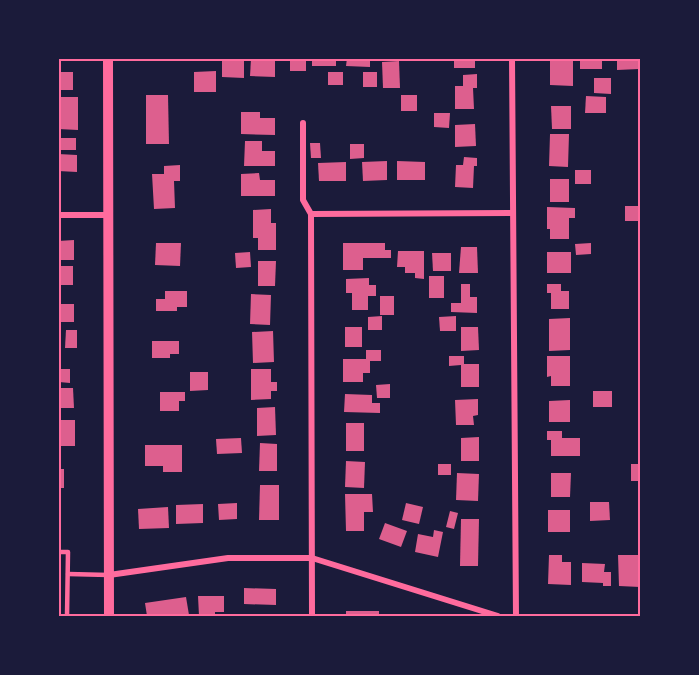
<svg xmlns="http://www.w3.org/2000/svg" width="699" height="675" viewBox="0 0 699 675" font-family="'Fira Sans',sans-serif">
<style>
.building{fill:#dd5f8e}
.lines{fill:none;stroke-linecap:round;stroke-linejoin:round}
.service{stroke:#ff6b9d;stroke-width:4.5}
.minor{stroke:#ff6b9d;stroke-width:6}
.tertiary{stroke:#ff6b9d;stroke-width:10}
.neatline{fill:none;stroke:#ff6b9d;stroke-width:2}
</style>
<rect width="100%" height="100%" fill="#1b1b3a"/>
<!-- building -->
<g class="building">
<polygon points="228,58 244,58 244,78 222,77 222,61 228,61"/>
<polygon points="275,58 275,77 250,76 251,59"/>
<rect x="290" y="58" width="16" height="13"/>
<rect x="312" y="58" width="24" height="8"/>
<polygon points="347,58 370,58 370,67 346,66"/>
<rect x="454" y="58" width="21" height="10"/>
<polygon points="573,58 573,86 550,85 550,59"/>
<rect x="580" y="58" width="22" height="11"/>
<polygon points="617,58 640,58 639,69 617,70"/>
<polygon points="399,61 400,88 383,88 382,62"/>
<polygon points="216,71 216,92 194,92 194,72"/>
<rect x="58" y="72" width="15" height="18"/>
<rect x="328" y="72" width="15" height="13"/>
<rect x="363" y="72" width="14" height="15"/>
<polygon points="477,74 477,88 473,88 474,109 455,109 455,86 463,86 463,75"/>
<polygon points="594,78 611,78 611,94 594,93"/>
<polygon points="146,95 168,95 169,144 146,144"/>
<rect x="401" y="95" width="16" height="16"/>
<polygon points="586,96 606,97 606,113 585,113"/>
<polygon points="58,97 78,97 78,130 58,129"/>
<polygon points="551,106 571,106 571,129 552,129"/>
<polygon points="241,112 260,112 260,118 275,118 275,135 241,134"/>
<polygon points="434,113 450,113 449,128 434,127"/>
<polygon points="475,124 476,146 455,147 455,125"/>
<polygon points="550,134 569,134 568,167 549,166"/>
<rect x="61" y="138" width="15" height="12"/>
<polygon points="245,141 262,141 262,151 275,151 275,166 244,166"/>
<polygon points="310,143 320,143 321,158 311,158"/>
<polygon points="350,144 364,144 364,158 350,159"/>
<polygon points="58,154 77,155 77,172 58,171"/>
<polygon points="464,157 477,158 477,166 474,166 473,188 455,187 456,165 463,165"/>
<polygon points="387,161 387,180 363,181 362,162"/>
<polygon points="397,161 425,162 425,180 397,180"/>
<polygon points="346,162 346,181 319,181 318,163"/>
<polygon points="180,165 180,181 174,181 175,208 154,209 152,174 164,174 164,166"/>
<rect x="575" y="170" width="16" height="14"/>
<polygon points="259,173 260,180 275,180 275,196 241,196 241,174"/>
<rect x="550" y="179" width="19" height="23"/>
<rect x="625" y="206" width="15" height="15"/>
<polygon points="547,207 575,208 575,218 569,218 569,239 550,239 550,229 547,229"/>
<polygon points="271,209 271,223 276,223 276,250 258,250 258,238 253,238 253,210"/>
<polygon points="74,240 74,260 58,260 58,241"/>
<polygon points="156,243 181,243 180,266 155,265"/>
<polygon points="343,243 385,243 385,250 391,250 391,258 363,258 363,270 343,270"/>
<polygon points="591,243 591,254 576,255 575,244"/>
<polygon points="461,247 477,247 478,273 459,273"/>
<polygon points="398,251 424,251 424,279 415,278 415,273 405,273 405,267 397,267"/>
<polygon points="250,252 251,267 236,268 235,253"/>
<rect x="547" y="252" width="24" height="21"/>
<polygon points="432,253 451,253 451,271 433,271"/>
<polygon points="258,261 276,261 275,286 258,286"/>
<rect x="58" y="266" width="15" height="19"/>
<rect x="429" y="276" width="15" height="22"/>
<polygon points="369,278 369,285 376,285 376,296 368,296 368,310 352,310 352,293 346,293 346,279"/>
<polygon points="461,284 470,284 470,297 477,297 477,313 451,312 451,303 461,303"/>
<polygon points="547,284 561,284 561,291 569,291 569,309 551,309 551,293 547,293"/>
<polygon points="165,291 187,291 187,307 177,307 177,311 156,311 156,299 165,299"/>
<polygon points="251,294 271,295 270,325 250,324"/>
<rect x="380" y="296" width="14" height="19"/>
<rect x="58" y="304" width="16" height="18"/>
<polygon points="382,316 382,330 368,330 368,317"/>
<polygon points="456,316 456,331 440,331 439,317"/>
<polygon points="570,318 570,350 549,351 549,319"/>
<rect x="345" y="327" width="17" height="20"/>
<polygon points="461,327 478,327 479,350 461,351"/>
<polygon points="66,330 77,330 77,348 65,348"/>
<polygon points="273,331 274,362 253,363 252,332"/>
<polygon points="152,341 179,341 179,354 170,354 170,358 152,358"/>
<polygon points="366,350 381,350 381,361 370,361 370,373 363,373 363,382 343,382 343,359 366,359"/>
<polygon points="449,356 464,356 464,364 479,364 479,387 461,387 461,365 449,366"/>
<polygon points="547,356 570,356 570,386 551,386 551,376 547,377"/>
<polygon points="60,369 70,369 70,383 59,382"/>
<polygon points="251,369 271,369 271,382 277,382 277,391 271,391 271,399 251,400"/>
<polygon points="190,372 208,372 208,390 190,391"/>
<polygon points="390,384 390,398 377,398 376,385"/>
<polygon points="58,388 73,388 74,408 58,408"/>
<rect x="593" y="391" width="19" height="16"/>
<polygon points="160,392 185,392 185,401 179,401 179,411 160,411"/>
<polygon points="345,394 372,395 372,403 380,403 380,413 344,412"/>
<polygon points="478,399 478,415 473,416 474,425 456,425 455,400"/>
<polygon points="570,400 570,422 549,422 549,401"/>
<polygon points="275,407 276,435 257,436 257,408"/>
<polygon points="61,420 75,420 75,446 58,446"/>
<rect x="346" y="423" width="18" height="28"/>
<polygon points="547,431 562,431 562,438 580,438 580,456 551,456 551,440 547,440"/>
<polygon points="479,437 479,461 461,461 461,438"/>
<polygon points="241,438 242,453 217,454 216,439"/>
<polygon points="260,443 277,444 277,471 259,471"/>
<polygon points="145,445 182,445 182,472 163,472 163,466 145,466"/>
<polygon points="346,461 365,462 364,488 345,487"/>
<rect x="438" y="464" width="13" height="11"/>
<rect x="631" y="464" width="9" height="17"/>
<rect x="58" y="469" width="6" height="19"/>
<polygon points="457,473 479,474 478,501 456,500"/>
<polygon points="551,473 571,473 570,497 551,497"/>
<polygon points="260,485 279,485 279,520 259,520"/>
<polygon points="345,494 372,494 373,512 364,512 364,531 346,531"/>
<polygon points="590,502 609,502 610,520 590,521"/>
<polygon points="237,503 237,519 219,520 218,504"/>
<polygon points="406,503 423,507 419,524 402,520"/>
<polygon points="203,504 203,523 176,524 176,505"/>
<polygon points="168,507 169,528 139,529 138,509"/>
<rect x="548" y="510" width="22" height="22"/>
<polygon points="450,511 458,513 454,529 446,527"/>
<polygon points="461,519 479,519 478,566 460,566"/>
<polygon points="385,523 407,531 401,547 379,539"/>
<polygon points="434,530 443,532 438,557 415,552 418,534 433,537"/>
<polygon points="549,555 562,555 562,562 571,562 571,585 548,584"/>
<polygon points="618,555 640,555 640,587 619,586"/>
<polygon points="582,563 605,564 604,572 611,572 611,586 603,586 603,583 582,582"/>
<polygon points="244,588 276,589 276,605 244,604"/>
<polygon points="198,596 224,596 224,612 215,612 215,616 199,616"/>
<polygon points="186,597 189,615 147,616 145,603"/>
<rect x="346" y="611" width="33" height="5"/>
</g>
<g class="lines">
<!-- service -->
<g class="service">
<polyline points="58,552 68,552 67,616"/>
<polyline points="68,574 109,575"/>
</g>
<!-- minor -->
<g class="minor">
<polyline points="512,58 516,616"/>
<polyline points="303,123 303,200 311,214 312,616"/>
<polyline points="311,214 512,213"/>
<polyline points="58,215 108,215"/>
<polyline points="109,575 228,558 312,558 498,616"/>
</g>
<!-- tertiary -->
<polyline class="tertiary" points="108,58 109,616"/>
</g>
<!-- border -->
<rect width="699" height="675" fill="none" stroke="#1b1b3a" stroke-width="120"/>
<rect x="60" y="60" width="579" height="555" class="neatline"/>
</svg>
